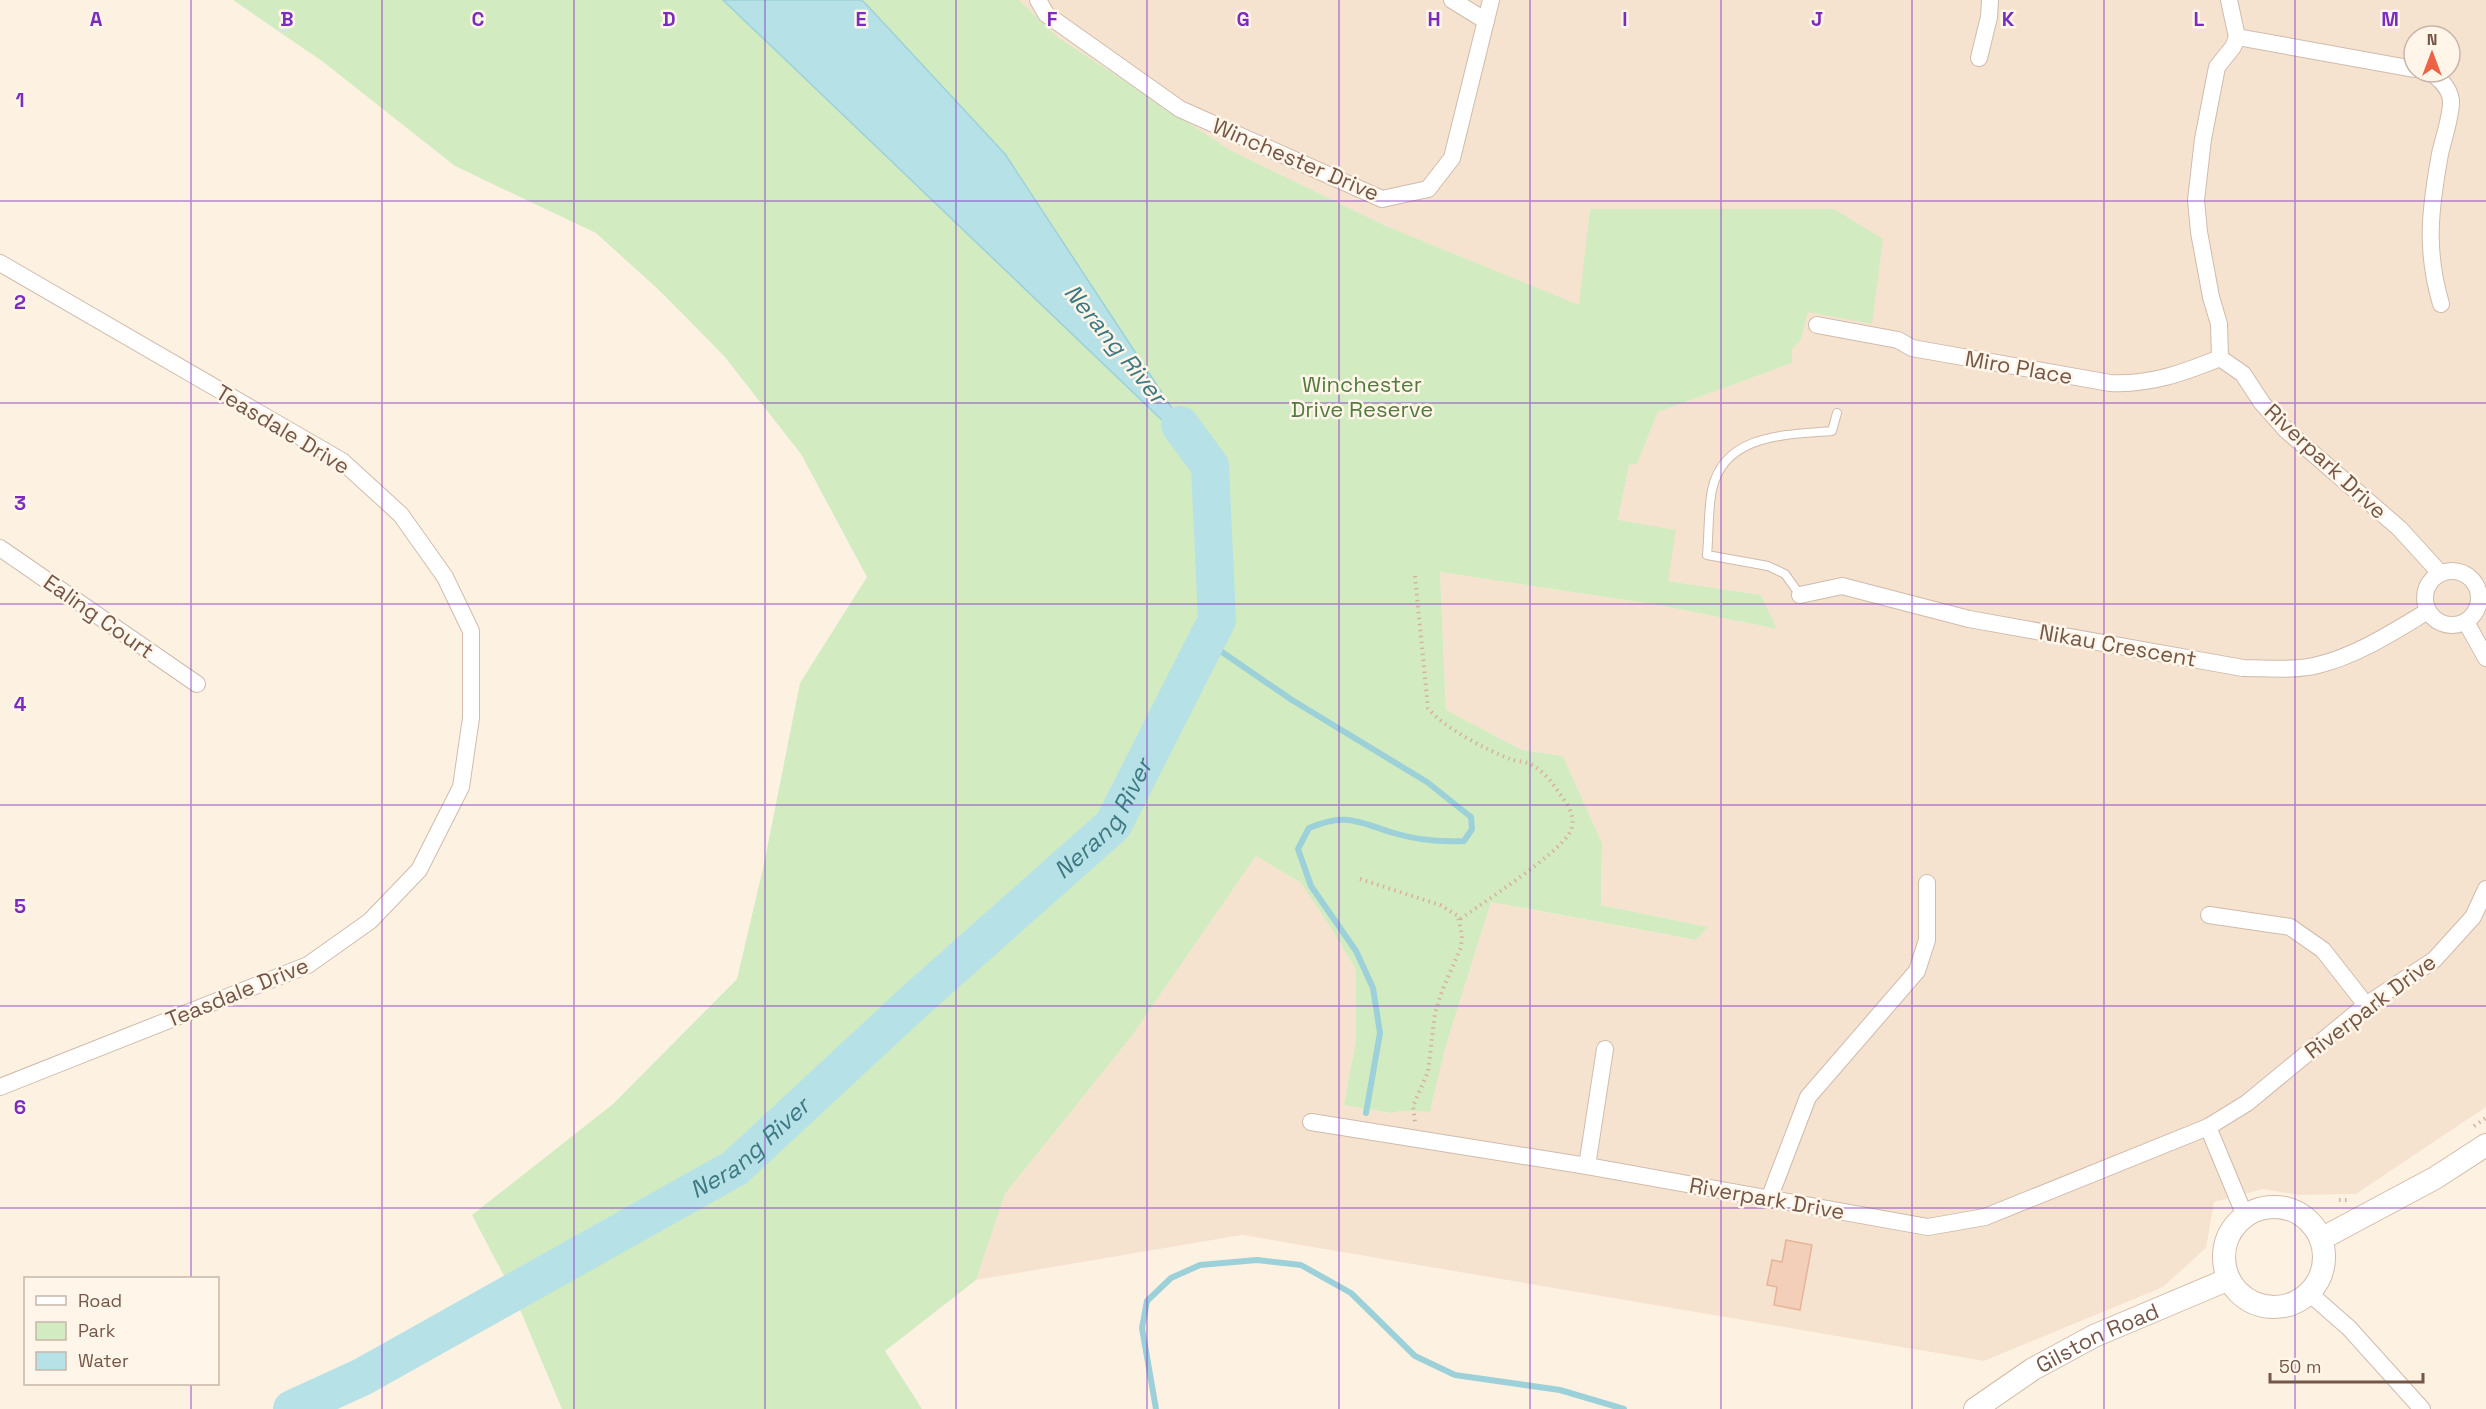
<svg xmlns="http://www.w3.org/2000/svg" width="2486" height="1409" viewBox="0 0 2486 1409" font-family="'Space Grotesk',sans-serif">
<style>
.residential{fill:#f5e3d0;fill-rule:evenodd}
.green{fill:#d3ebc0}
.water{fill:#b6e1e7;stroke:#9cd1d9;stroke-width:1.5}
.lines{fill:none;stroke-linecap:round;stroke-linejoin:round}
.stream{stroke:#9cd1d9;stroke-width:6}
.river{stroke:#b6e1e7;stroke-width:38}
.building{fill:#f3ceb9;stroke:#e6b499;stroke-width:1.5}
.lane-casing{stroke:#d0bbac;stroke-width:10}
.street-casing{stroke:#d0bbac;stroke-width:18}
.secondary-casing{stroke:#d4baa8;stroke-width:24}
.path{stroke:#d8b19c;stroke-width:4;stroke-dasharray:1.5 4.5;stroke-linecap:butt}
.lane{stroke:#fff;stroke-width:8}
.street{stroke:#fff;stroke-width:16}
.secondary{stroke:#fff;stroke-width:22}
.grid{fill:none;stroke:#7b2cbf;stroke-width:1.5;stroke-opacity:0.55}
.labels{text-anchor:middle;stroke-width:5;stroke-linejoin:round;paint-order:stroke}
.street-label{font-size:22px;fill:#755748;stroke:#fff6e9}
.park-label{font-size:22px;fill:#537b40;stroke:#fff6e9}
.water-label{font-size:24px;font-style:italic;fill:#3e7983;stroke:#fff6e9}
.grid-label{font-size:20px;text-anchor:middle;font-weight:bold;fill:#7b2cbf;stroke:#fff6e9;stroke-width:5;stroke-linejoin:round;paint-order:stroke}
</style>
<rect width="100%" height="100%" fill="#fdf2e2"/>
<!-- residential -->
<path class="residential" d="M1019 0H2486V1107L2356 1194 2299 1195 2263 1189 2214 1202 2206 1248 2163 1287 1984 1361 1242 1235 976 1280 1005 1194 1131 1037 1256 856 1301 883 1331 928 1356 970V1040L1344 1105 1390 1113 1401 1111 1430 1112 1445 1049 1491 902 1695 940 1708 927 1601 905 1602 843 1563 756 1522 750 1446 710 1440 572 1659 605 1777 629 1761 595 1668 581 1618 521 1629 465 1637 464 1658 412 1792 363V349L1801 340 1808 311 1590 209 1580 306 1386 226 1230 150 1059 38ZM2414 36H2450V72H2414Z"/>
<!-- green -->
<polygon class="green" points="233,0 723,0 959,225 1005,154 861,0 1019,0 1059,38 1230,150 1386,226 1579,305 1590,209 1834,209 1883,239 1872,324 1808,312 1801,340 1792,349 1792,363 1658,412 1637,464 1629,465 1618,520 1676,530 1668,581 1761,595 1777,629 1659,605 1440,572 1446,710 1522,750 1563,756 1602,843 1601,905 1708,927 1696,940 1491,902 1445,1049 1430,1112 1401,1111 1390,1113 1344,1105 1356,1040 1356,970 1331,928 1301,883 1256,856 1131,1037 1005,1194 976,1280 885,1351 922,1409 562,1409 513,1293 472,1215 613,1104 737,979 764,864 800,683 867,577 801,454 724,356 660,291 596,233 455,166 322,61"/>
<!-- water -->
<polygon class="water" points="723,0 861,0 865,3 1005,154 1210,466"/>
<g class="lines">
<!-- stream -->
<g class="stream">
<path d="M1206 641 1292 700 1427 782 1471 817 1472 829 1464 841C1442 842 1416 840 1394 833 1358 822 1346 812 1309 828L1298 849 1311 886 1356 951 1373 988 1380 1033 1366 1113"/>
<polyline points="1156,1409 1142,1328 1147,1301 1171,1278 1200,1265 1257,1260 1301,1265 1351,1293 1415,1356 1455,1375 1560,1390 1624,1409"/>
</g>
<!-- river -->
<path class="river" id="s1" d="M292 1409 362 1377 735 1168 917 999 1113 825 1217 620 1210 466 1180 425"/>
</g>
<!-- building -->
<polygon class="building" points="1786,1240 1812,1245 1800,1310 1774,1305 1777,1287 1767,1285 1772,1260 1782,1262"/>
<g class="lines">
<defs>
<path id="lane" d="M1800 595 1785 574 1768 566 1707 555C1709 534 1708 510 1712 490 1724 433 1787 435 1832 431L1837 413"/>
<g id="street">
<polyline points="1038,0 1046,14 1180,109 1382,199 1428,189 1452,158 1491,0"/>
<polyline points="1452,0 1486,21"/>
<polyline points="2229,0 2237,37 2233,47 2217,67 2203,139 2196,200 2199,232 2211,297 2219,324 2220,358 2243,374 2262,403 2286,430 2400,529 2440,573"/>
<polyline points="2237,37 2414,69"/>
<polyline points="1979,58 1989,17 1990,0"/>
<path d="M2430 72C2440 79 2449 87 2451 100 2452 114 2443 140 2440 154 2430 209 2425 250 2441 304"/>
<polyline points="0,263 342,461 401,515 445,577 471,631 471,718 461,787 419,870 370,921 308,965 0,1087"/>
<path d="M1817 325 1898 340 1912 348 2110 383C2150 385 2183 373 2220 358"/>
<polyline points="0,548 197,684"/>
<circle cx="2452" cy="598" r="27"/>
<path d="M1800 595 1842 586 1969 619 2243 668C2268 668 2295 671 2318 665 2358 655 2393 632 2428 611"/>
<polyline points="2466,622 2486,658"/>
<polyline points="2209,915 2290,927 2323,950 2366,1005"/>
<polyline points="1311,1122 1587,1166 1928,1227 1985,1217 2208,1127 2247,1103 2366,1005 2434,960 2473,917 2486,889"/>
<polyline points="2208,1127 2245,1216"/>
<polyline points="1587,1166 1605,1049"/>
<polyline points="1769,1199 1808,1097 1917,971 1927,940 1927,883"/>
<polyline points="2309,1293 2349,1328 2422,1409"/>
</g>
<g id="secondary">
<circle cx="2274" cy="1257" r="50"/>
<polyline points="2321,1239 2435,1178 2486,1145"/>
<path id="s2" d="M1975 1409 2033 1369 2094 1336 2229 1279"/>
</g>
</defs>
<!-- lane casing -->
<use href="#lane" class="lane-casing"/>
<!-- street casing -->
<use href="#street" class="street-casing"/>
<!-- secondary casing -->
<use href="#secondary" class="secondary-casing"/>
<!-- path -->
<g class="path">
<path d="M1415 576 1428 708C1442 727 1487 750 1510 759 1515 761 1522 761 1528 763 1541 768 1552 782 1560 794 1568 805 1577 818 1570 832 1559 854 1482 903 1459 920"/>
<polyline points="1360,879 1440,905 1458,916 1462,936 1461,947 1442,991 1435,1013 1428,1072 1413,1106 1415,1122"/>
<polyline points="2474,1126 2486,1118"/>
<polyline points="2339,1200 2349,1200"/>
</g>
<!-- lane -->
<use href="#lane" class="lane"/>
<!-- street -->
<use href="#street" class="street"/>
<!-- secondary -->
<use href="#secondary" class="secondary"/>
</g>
<!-- grid -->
<path class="grid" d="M191 0V1278M382 0V1409M574 0V1409M765 0V1409M956 0V1409M1147 0V1409M1339 0V1409M1530 0V1409M1721 0V1409M1912 0V1409M2104 0V1409M2295 0V1409M0 201H2486M0 403H2486M0 604H2486M0 805H2486M0 1006H2486M0 1208H2486M191 1384V1409"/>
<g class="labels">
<!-- street labels -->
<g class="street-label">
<text transform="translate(1296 159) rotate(23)" y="8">Winchester Drive</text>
<text transform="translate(2019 367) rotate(10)" y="8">Miro Place</text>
<text transform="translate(283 429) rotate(31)" y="8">Teasdale Drive</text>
<text transform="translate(2326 461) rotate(43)" y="8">Riverpark Drive</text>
<text transform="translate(99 616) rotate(35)" y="8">Ealing Court</text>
<text transform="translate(2118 645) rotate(10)" y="8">Nikau Crescent</text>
<text transform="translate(237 992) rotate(-22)" y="8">Teasdale Drive</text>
<text transform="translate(2370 1006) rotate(-37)" y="8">Riverpark Drive</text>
<text transform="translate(1767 1198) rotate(10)" y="8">Riverpark Drive</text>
<text dy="8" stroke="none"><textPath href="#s2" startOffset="142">Gilston Road</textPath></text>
</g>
<!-- park labels -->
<g class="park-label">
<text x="1362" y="392">Winchester<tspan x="1362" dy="25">Drive Reserve</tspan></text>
</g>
<!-- water labels -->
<g class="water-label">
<text transform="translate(1115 344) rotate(51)" y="8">Nerang River</text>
<text dy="8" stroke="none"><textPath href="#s1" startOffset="1014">Nerang River</textPath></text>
<text dy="8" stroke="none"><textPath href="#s1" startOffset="528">Nerang River</textPath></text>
</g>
</g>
<g class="grid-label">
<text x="96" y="26">A</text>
<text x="287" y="26">B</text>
<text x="478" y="26">C</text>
<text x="669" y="26">D</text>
<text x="861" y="26">E</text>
<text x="1052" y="26">F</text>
<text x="1243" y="26">G</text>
<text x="1434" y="26">H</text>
<text x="1625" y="26">I</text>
<text x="1817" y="26">J</text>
<text x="2008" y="26">K</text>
<text x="2199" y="26">L</text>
<text x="2390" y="26">M</text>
<text x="20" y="107">1</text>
<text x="20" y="309">2</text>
<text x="20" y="510">3</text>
<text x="20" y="711">4</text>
<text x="20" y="913">5</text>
<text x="20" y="1114">6</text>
</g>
<!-- legend -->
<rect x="24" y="1277" width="195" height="108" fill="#fff6e9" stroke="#c8b6a9" stroke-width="1.5"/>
<rect x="36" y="1296" width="30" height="9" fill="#ffffff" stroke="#c8b6a9" stroke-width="1.5"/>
<text x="78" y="1307" font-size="18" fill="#755748">Road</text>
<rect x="36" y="1322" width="30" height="18" fill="#d3ebc0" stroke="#c8b6a9" stroke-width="1.5"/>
<text x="78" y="1337" font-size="18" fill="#755748">Park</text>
<rect x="36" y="1352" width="30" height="18" fill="#b6e1e7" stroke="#c8b6a9" stroke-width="1.5"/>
<text x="78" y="1367" font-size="18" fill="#755748">Water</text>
<!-- north arrow -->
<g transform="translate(2432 54)"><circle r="28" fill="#fff6e9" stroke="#c8b6a9" stroke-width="1.5"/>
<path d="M0-4.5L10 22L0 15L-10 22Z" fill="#eb6343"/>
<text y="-9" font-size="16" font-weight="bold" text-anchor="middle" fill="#755748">N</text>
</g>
<!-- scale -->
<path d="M2270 1373v9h153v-9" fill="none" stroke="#755748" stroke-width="3"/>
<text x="2279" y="1373" font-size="18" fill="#755748" stroke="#fff6e9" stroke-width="4.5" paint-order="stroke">50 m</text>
</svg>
